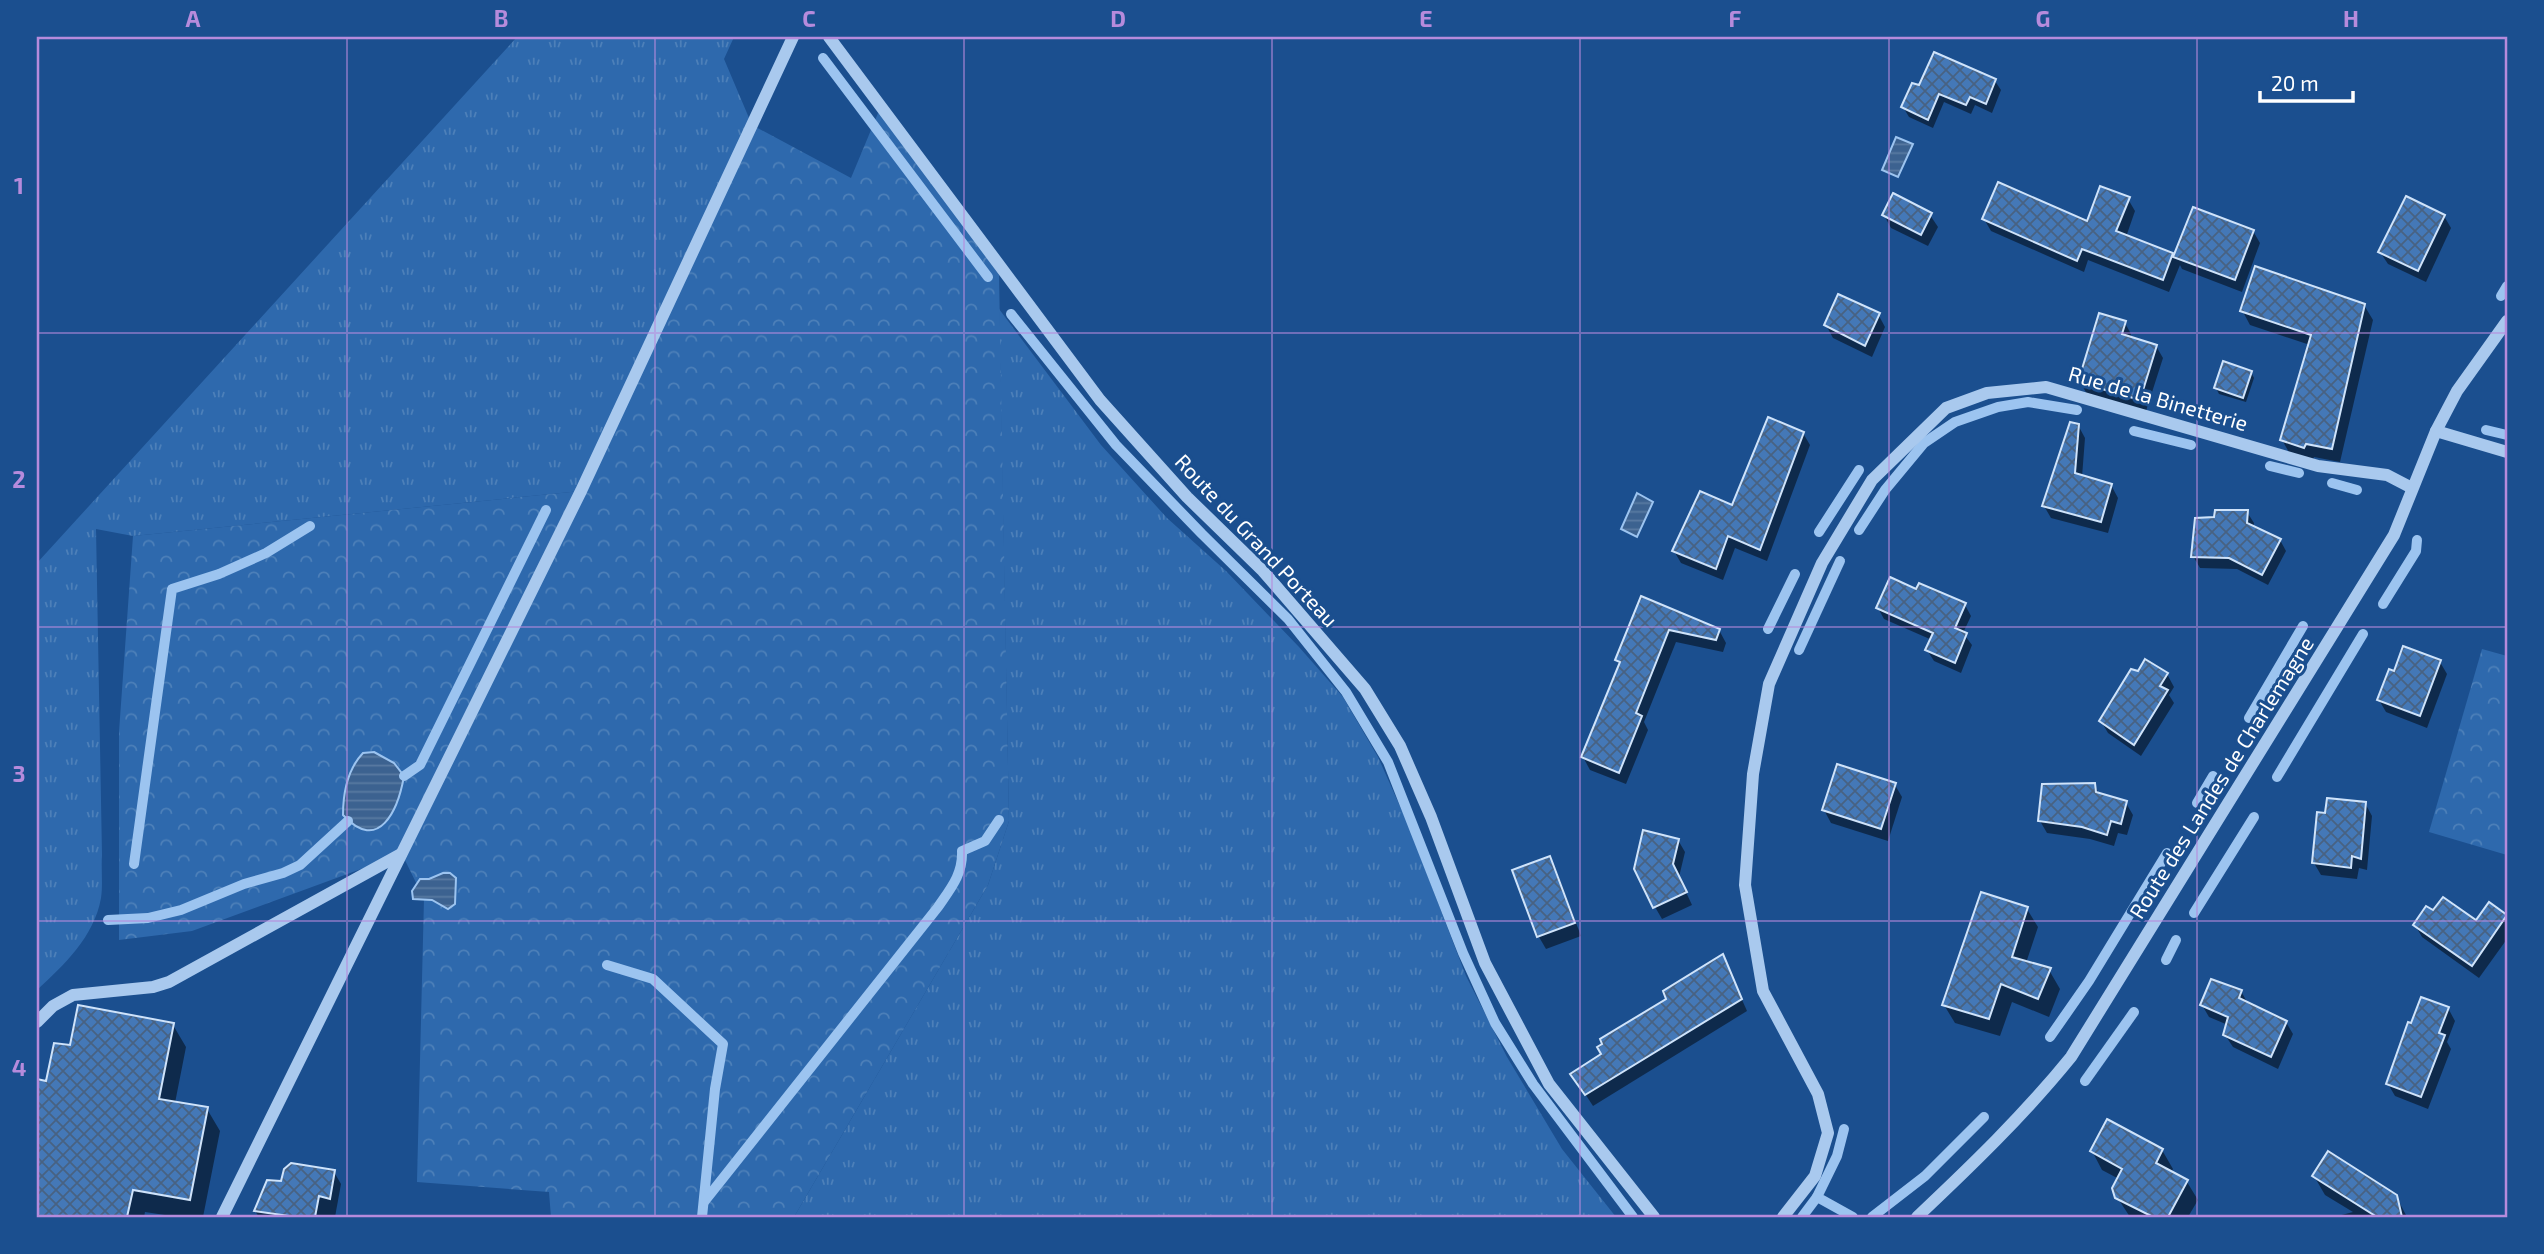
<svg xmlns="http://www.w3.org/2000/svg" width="2544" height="1254" viewBox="0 0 2544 1254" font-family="'Exo 2',sans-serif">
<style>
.grass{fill:url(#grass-tufts)}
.forest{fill:url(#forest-crowns)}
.water{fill:url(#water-rules);stroke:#9cc4f0;stroke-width:2}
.shadow{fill:#0007}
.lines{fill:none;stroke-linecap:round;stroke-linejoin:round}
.stream{stroke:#9cc4f0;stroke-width:10}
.building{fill:url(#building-cross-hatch);stroke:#cfe3fa;stroke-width:2}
.minor{stroke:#a9c9ee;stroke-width:12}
.grid{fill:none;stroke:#b68bdc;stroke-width:2;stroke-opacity:0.55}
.labels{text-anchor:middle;stroke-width:6;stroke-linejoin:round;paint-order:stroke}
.street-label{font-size:21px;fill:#fff;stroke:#1b4f8f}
.neatline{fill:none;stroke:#b68bdc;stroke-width:2.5}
.grid-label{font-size:23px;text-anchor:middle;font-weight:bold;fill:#b68bdc}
</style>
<defs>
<pattern id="grass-tufts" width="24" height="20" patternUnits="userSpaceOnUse" patternTransform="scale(1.75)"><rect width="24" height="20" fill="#2e69ad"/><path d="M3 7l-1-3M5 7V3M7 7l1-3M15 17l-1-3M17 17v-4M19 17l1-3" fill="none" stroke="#4d80b9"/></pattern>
<pattern id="forest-crowns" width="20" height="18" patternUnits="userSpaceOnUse" patternTransform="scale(1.75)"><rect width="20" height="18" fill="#2e69ad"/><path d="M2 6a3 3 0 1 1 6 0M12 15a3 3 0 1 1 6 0" fill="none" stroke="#4d80b9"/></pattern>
<pattern id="water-rules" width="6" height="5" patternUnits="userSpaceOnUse" patternTransform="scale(1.75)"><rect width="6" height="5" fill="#3c6290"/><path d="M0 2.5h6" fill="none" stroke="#597aa1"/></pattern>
<pattern id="building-cross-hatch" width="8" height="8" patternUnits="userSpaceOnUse" patternTransform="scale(1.75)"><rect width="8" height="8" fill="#4478b7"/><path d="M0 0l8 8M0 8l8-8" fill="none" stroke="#486282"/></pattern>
</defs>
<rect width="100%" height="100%" fill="#1b4f8f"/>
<!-- grass -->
<g class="grass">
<path d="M517 37H734L724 59 752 125 581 491 133 536 96 529 102 855C101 869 103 885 101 898 94 937 64 965 37 990V563Z"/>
<polygon points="999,309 1101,445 1167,518 1226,571 1299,647 1343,697 1378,757 1407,822 1466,976 1507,1057 1562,1149 1616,1217 794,1217 988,885 1009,821"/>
</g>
<!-- forest -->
<g class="forest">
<polygon points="881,106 999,275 1009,821 988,885 794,1217 551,1217 549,1192 417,1182 424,899 402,854 192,931 119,940 119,732 133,536 581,491 752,125 851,178"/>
<polygon points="2482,649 2507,656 2507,855 2429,832"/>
</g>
<!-- water -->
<g class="water">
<polygon points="1896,137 1913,144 1898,177 1882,170"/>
<polygon points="1637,493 1653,502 1637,537 1621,529"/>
<path d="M374 752 394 763 404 776C398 810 379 854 343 815 343 792 347 770 363 753Z"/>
<polygon points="443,873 450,873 456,878 455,904 448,909 432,900 413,899 412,891 420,879 429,879"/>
</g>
<!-- shadow -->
<g class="shadow">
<polygon points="1995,81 2001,90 1992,113 1975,105 1971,114 1944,102 1933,128 1909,117 1903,107 1920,88"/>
<polygon points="2128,199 2135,211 2126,237 2172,255 2174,259 2194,209 2253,231 2260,243 2242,292 2182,269 2180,265 2169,292 2088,260 2084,272 1991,231 1984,219 2088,224"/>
<polygon points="1884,215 1930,215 1938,227 1928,246 1891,228"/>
<polygon points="2444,216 2451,228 2426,282 2388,264 2380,252"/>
<polygon points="2364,305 2373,320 2340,462 2314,457 2312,462 2290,454 2282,440 2310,345 2250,325 2242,310"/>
<polygon points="1878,314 1885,327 1872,357 1833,338 1826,325"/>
<polygon points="2125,323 2131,334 2130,338 2156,346 2163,358 2146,411 2087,394 2080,382"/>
<polygon points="2251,372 2254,378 2246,402 2219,394 2216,388"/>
<polygon points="2078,425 2085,438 2082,477 2111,485 2118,498 2108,533 2051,518 2044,506"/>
<polygon points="1803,433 1810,445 1767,561 1735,548 1723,580 1681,563 1674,551 1733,507"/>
<polygon points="2247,512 2254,523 2253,528 2280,540 2286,551 2268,585 2237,569 2200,568 2193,556"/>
<polygon points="1917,591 1965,605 1971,616 1963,633 1972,645 1961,673 1934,661 1927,650 1932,640 1884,619 1878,608"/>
<polygon points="1642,598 1719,630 1726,643 1723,652 1676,642 1644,722 1648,730 1626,784 1590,770 1583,757 1620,666 1617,660"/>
<polygon points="2440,662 2447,674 2427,728 2386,712 2379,700 2395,673"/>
<polygon points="2167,674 2174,687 2169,695 2174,703 2141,756 2108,733 2101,721"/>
<polygon points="1895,785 1902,797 1888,841 1831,823 1824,810"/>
<polygon points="2094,785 2100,795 2126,803 2133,815 2127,835 2118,833 2114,846 2090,839 2047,833 2040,821"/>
<polygon points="2365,803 2372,816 2367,870 2359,868 2357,879 2321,875 2314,863 2326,814"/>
<polygon points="1678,840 1685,852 1679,877 1692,905 1662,919 1655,907"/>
<polygon points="1549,858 1556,870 1581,936 1546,949 1539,937 1514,871"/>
<polygon points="2489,904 2507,918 2507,939 2479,978 2422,937 2415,925 2433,913 2477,923"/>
<polygon points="2027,909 2038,927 2026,963 2049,970 2060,989 2049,1017 2012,1002 2000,1036 1955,1023 1944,1005"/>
<polygon points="1723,957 1747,1011 1593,1106 1580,1086 1603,1055"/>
<polygon points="2241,991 2248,1004 2286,1022 2293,1034 2278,1069 2233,1047 2225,1035 2228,1025 2209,1017 2202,1005"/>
<polygon points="2448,1008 2455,1021 2447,1042 2451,1049 2428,1109 2395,1096 2388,1084 2412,1025"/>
<polygon points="173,1025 186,1047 175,1103 207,1109 220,1131 203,1217 178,1217 145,1212 144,1217 37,1217 37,1081 48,1083 71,1047"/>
<polygon points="2162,1150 2173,1169 2171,1173 2187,1182 2198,1200 2188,1217 2130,1217 2117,1197 2119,1179 2102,1170 2092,1151"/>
<polygon points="334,1172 341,1184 335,1217 259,1217 255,1211 282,1183"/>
<polygon points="2314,1176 2396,1196 2407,1217 2334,1217 2353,1212 2325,1195"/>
</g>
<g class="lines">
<!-- stream -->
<g class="stream">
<polyline points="823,58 988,277"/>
<polyline points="2501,296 2507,286"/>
<polyline points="1011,314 1116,445 1202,534 1288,619 1346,692 1388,762 1463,953 1495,1023 1533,1084 1633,1217"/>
<polyline points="2486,430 2507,435"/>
<polyline points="2134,431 2191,445"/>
<polyline points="2270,466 2299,473"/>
<polyline points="2332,483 2357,490"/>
<polyline points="1859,530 1885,490 1924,443 1955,422 1998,407 2028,402 2077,410"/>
<polyline points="1819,532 1859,470"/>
<polyline points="2383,604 2416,551 2417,540"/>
<polyline points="1768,629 1795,574"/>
<polyline points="1799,650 1840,561"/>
<polyline points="2249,718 2303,626"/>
<polyline points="404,776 420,765 546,510"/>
<polyline points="2277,777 2363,634"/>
<polyline points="2197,803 2213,776"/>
<polyline points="134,864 172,589 219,574 266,553 310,526"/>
<polyline points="2194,913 2254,817"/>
<polyline points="108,920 148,918 181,910 244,884 283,873 300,865 348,821"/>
<polyline points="2166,960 2176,940"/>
<polyline points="607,965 653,979 723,1044 715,1089 702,1217"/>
<polyline points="2050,1037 2089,981 2167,853"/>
<polyline points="2085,1081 2134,1012"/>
<polyline points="1844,1129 1837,1156 1817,1197 1853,1217"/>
<path d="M704 1202 938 907C951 888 963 874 962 851L985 841 999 820"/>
<polyline points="1802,1217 1817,1197"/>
<polyline points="1872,1217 1925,1176 1984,1117"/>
</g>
</g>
<!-- building -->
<g class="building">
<polygon points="1934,52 1996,79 1986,104 1970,97 1966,105 1939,94 1928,120 1901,107 1912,83 1919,85"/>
<polygon points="1998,182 2087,221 2100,186 2130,197 2116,231 2173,253 2163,280 2082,249 2077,261 1982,219"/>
<polygon points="1893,193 1932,213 1921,235 1882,215"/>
<polygon points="2406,196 2445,215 2418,271 2378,252"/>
<polygon points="2193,207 2254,230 2235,280 2173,257"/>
<polygon points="2255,266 2365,304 2332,449 2306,444 2304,448 2280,440 2311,335 2240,311"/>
<polygon points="1838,294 1880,313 1865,346 1824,325"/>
<polygon points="2099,313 2126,321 2122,334 2157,345 2140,400 2078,382"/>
<polygon points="2223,361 2252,371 2243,398 2214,388"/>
<polygon points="1768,417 1804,432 1760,550 1728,536 1716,569 1672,551 1700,491 1732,505"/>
<polygon points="2070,422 2079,424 2075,473 2112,484 2101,522 2042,506"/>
<polygon points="2215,510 2248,510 2247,523 2281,539 2262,575 2229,558 2191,557 2195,518 2214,517"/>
<polygon points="1890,577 1916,589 1919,583 1966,603 1955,628 1967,633 1955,663 1925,650 1933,633 1876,608"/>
<polygon points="1641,596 1720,629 1716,640 1669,630 1636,713 1642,716 1619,773 1581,757 1620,662 1615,660"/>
<polygon points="2403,646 2441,660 2420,716 2377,700 2389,669 2394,671"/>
<polygon points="2145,659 2168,673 2160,686 2168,690 2134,745 2099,721 2131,669 2138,671"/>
<polygon points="1837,764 1896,783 1881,829 1822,810"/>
<polygon points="2095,783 2096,792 2127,801 2121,824 2111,821 2107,835 2082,827 2038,821 2042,784"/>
<polygon points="2327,798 2366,802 2361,859 2352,856 2351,868 2312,863 2317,812 2325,813"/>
<polygon points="1643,830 1679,839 1673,864 1687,892 1653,908 1634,869"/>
<polygon points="1550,856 1575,923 1537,937 1512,870"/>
<polygon points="1981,892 2028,907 2012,957 2051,968 2038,999 2001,984 1989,1019 1942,1005"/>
<polygon points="2443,897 2476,920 2489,902 2507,915 2472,966 2413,925 2426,906 2433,910"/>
<polygon points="1723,954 1742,999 1585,1095 1570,1074 1601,1054 1597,1047 1602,1044 1600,1039 1666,999 1663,991"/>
<polygon points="2211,979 2242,990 2239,998 2287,1021 2271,1057 2223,1035 2228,1017 2200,1005"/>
<polygon points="2421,997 2449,1007 2439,1033 2445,1035 2421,1097 2386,1084 2408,1022 2411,1023"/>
<polygon points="78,1005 174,1023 159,1099 208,1107 190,1200 133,1190 127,1217 37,1217 37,1079 46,1081 54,1043 70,1045"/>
<polygon points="2107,1119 2163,1149 2156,1163 2188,1180 2168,1217 2153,1217 2115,1198 2112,1188 2122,1169 2090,1151"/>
<polygon points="2328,1151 2397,1195 2402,1217 2377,1217 2312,1176"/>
<polygon points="291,1163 335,1170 330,1199 319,1196 315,1217 296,1217 254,1211 267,1180 281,1181 284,1169"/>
</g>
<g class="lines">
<!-- minor -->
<g class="minor">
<polyline points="829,37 1100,400 1187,497 1263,571 1365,689 1400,746 1431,817 1485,963 1549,1084 1654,1217"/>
<polyline points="2436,431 2507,452"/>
<polyline points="37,1022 53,1006 73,995 153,987 169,982 401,854"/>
<polyline points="222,1217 581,491 793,37"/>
<polyline points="1783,1217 1815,1176 1828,1133 1818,1094 1763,991 1745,885 1753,774 1769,684 1822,563 1872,480 1946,408 1987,393 2046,387 2318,466 2387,475 2412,488"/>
<path d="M1917 1217C1971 1166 2024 1115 2071 1057L2394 535 2436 431 2457 391 2507 321"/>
</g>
</g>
<!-- grid -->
<path class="grid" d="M347 37V1217M655 37V1217M964 37V1217M1272 37V1217M1580 37V1217M1889 37V1217M2197 37V1217M37 333H2507M37 627H2507M37 921H2507"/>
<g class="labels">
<!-- street labels -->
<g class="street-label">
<text transform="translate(2158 399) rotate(16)" y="7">Rue de la Binetterie</text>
<text transform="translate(1256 541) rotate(47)" y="7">Route du Grand Porteau</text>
<text transform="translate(2222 778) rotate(-58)" y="7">Route des Landes de Charlemagne</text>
</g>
</g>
<!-- border -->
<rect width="2544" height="1254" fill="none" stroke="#1b4f8f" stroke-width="77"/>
<!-- scale -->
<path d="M2260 91v10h93v-10" fill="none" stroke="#ffffff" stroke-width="3.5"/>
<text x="2271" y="91" font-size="21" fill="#ffffff" stroke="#1b4f8f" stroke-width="5" paint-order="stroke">20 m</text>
<rect x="38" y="38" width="2468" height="1178" class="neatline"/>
<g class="grid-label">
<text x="193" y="27">A</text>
<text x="501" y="27">B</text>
<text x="809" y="27">C</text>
<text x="1118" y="27">D</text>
<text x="1426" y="27">E</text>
<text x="1735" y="27">F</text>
<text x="2043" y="27">G</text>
<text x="2351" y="27">H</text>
<text x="19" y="194">1</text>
<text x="19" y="488">2</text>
<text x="19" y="782">3</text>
<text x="19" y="1076">4</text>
</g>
</svg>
